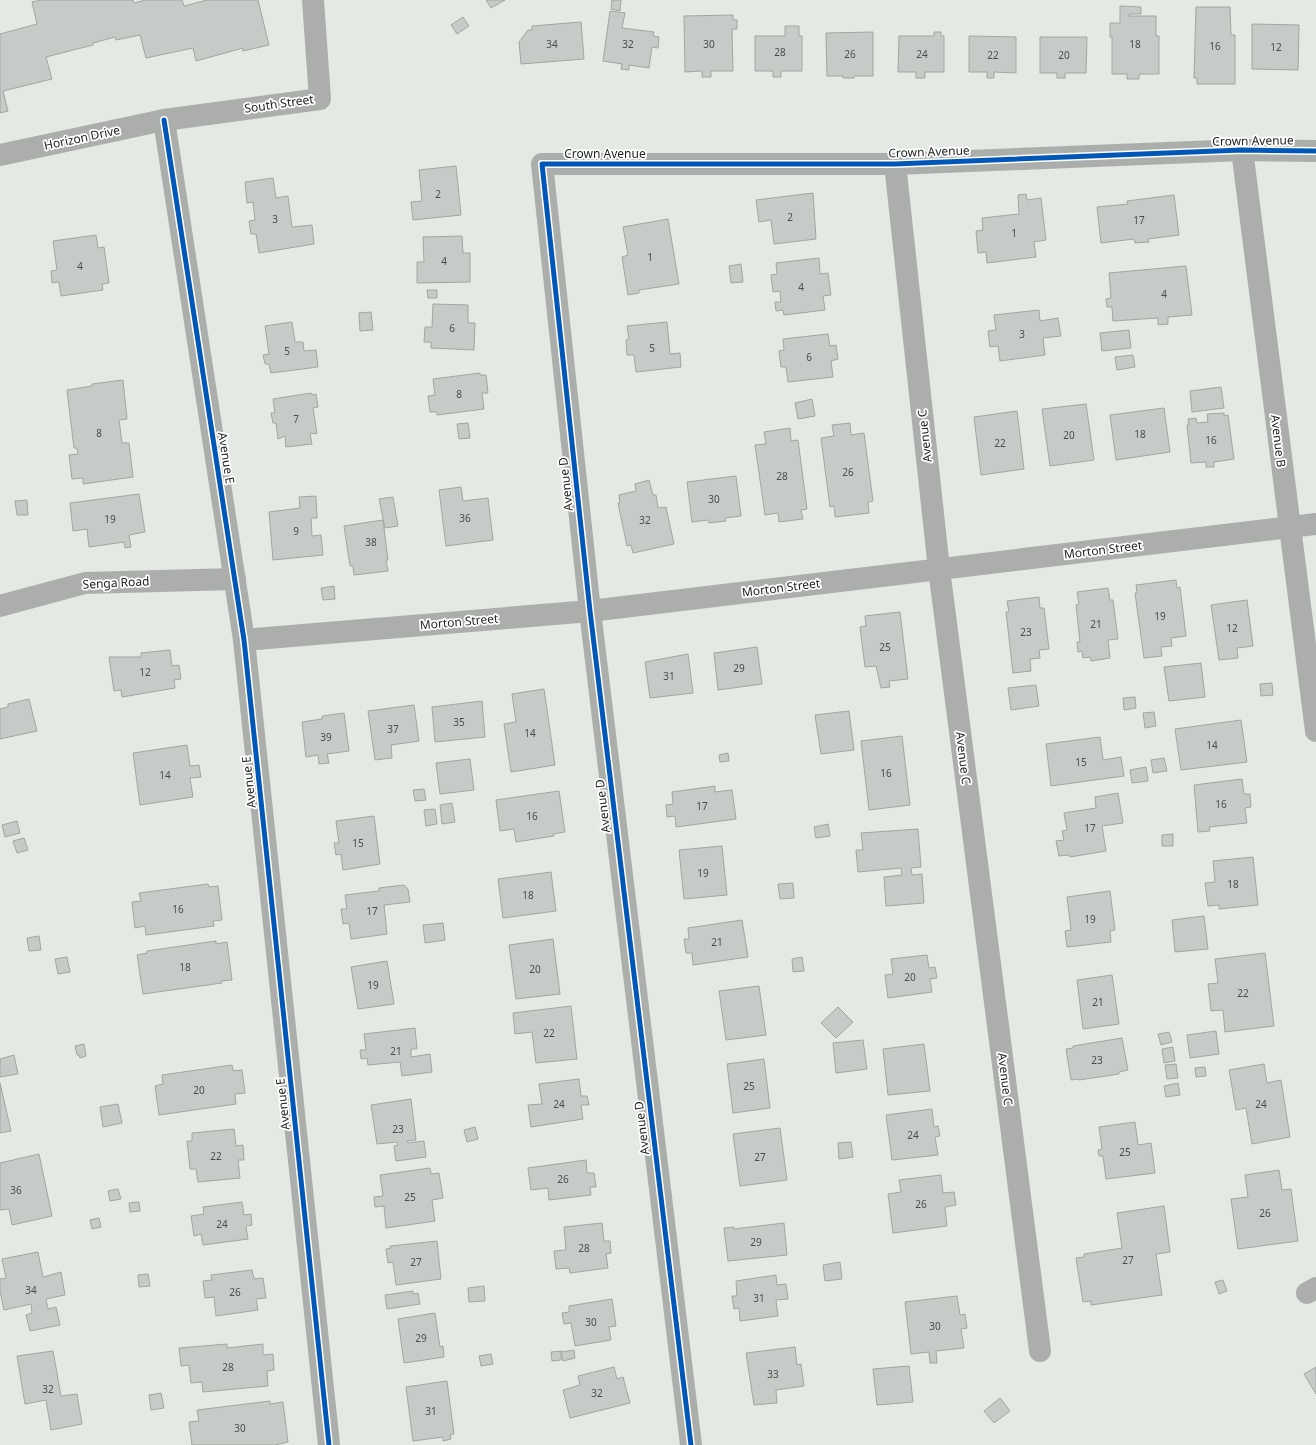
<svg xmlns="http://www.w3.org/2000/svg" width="1316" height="1445" viewBox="0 0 1316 1445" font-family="'Noto Sans',sans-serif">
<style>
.building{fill:#c7cbc7;stroke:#a2a6a1}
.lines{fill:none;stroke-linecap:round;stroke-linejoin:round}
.minor{stroke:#acaeac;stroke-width:22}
.cycleway-casing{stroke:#fff;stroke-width:8}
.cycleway{stroke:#0057b8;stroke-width:5}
.labels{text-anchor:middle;stroke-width:3.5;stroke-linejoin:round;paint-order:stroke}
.number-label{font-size:10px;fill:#4a4e4a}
.street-label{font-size:12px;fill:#202420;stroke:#fff}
</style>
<rect width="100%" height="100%" fill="#e4e9e4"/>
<!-- building -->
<g class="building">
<polygon points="41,0 133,0 134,3 145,0 182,0 184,6 207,0 258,0 269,45 243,51 243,48 196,61 193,48 146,58 140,35 116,40 115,37 93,43 93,45 46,57 52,79 3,91 8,111 0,113 0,34 37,24 32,2"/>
<polygon points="486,0 505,0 491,8"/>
<polygon points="612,0 621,0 620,11 611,9"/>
<polygon points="1120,6 1141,7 1141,14 1129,14 1129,16 1156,16 1156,36 1159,36 1159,74 1139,74 1139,79 1127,79 1127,74 1112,74 1112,37 1110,37 1110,23 1120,23"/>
<polygon points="1196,7 1230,7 1231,35 1235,35 1235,84 1197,84 1197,78 1194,78"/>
<polygon points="610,11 625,13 622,28 654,32 653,36 659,37 658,48 652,47 649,68 629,65 629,70 621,69 622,64 603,61"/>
<polygon points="733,15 733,20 737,20 737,29 732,29 733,71 711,71 711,77 702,77 702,71 685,72 684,16"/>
<polygon points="463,17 469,26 457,34 451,25"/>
<polygon points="581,22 584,59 521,64 519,42 528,30 532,30 532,26"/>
<polygon points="1252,24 1299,25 1298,70 1252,69"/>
<polygon points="785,26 799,26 799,36 802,36 802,71 781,71 781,77 773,77 773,71 755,71 755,36 785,36"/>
<polygon points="873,32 873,76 854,76 854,78 843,78 843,76 827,76 826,33"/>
<polygon points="934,32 941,32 941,36 944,36 944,72 925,72 925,78 916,78 916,72 898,72 899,36 934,36"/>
<polygon points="969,36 1016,37 1016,73 994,72 994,78 987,78 987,72 969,72"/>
<polygon points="1040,37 1087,37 1086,73 1065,73 1065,78 1057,78 1057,73 1040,73"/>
<polygon points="456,166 461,215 413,220 411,202 422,201 419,170"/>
<polygon points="273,178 276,198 288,196 292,227 312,225 314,244 259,253 256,234 251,234 249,221 255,220 253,202 247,203 245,182"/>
<polygon points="813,193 816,239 774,244 771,220 759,222 756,200"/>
<polygon points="1026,194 1027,200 1041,198 1046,240 1034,242 1036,257 987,263 986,252 978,253 976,231 983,230 982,218 1019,214 1018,195"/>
<polygon points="1174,195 1179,235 1148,239 1149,242 1135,243 1134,239 1101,243 1097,207 1128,204 1127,201"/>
<polygon points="668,219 679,284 639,290 639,293 628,295 622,257 628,255 623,227"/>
<polygon points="96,235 98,248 104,247 109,283 102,284 103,290 61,296 59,282 52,283 51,271 57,270 53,241"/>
<polygon points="462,236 463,253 470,253 470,282 417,283 417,262 424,262 423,237"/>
<polygon points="819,258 820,274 828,273 831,295 823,296 825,310 784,315 783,310 776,311 775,302 781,302 780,291 773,292 771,275 777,274 776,263"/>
<polygon points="741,264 743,282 731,283 729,266"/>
<polygon points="1186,266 1192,315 1168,317 1168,324 1158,325 1158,318 1113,321 1112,307 1107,307 1106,299 1111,298 1109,273"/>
<polygon points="427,290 437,290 437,298 428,298"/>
<polygon points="433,304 468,305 468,323 475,323 474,350 431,348 431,342 424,342 425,327 432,327"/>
<polygon points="1039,310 1040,321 1058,318 1061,336 1043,338 1045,355 1000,361 998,346 990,347 988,331 996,330 994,315"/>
<polygon points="371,312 373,330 360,331 359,313"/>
<polygon points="292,322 295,342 303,342 304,351 316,350 318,367 271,373 269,364 265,364 263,355 269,354 265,326"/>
<polygon points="667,322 670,354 680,353 681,367 636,372 634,355 627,355 626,340 629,339 627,326"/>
<polygon points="1129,330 1131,348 1102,351 1100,333"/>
<polygon points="828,334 830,346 836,345 838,359 831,361 833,377 788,382 786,367 781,367 779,351 784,350 783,339"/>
<polygon points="1133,355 1135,367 1117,370 1115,357"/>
<polygon points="480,373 480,375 486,375 488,393 482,393 484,409 437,415 437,412 430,412 428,396 435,395 433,379"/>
<polygon points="123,380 127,419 119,420 122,443 129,443 133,477 83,484 83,478 72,479 69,455 78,454 77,448 74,448 67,390 92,386 92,384"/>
<polygon points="1221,387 1224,408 1192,412 1190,391"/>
<polygon points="311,393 312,395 316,394 318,407 313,408 317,434 310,433 312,444 286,447 285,436 278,439 276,423 273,423 271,413 275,413 273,399"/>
<polygon points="812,399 815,416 798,419 795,403"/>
<polygon points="1086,404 1094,460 1050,466 1042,409"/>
<polygon points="1164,408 1170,452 1116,460 1110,415"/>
<polygon points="1017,411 1024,469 981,475 974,417"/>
<polygon points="1224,413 1224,416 1228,415 1234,459 1214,462 1214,467 1206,467 1206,462 1191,463 1187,425 1189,425 1188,419 1196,418 1197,423 1208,422 1207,414"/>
<polygon points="468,423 470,438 459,439 457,424"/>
<polygon points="850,423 851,435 864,433 873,501 868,502 869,513 835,517 834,506 830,507 821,438 834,436 832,425"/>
<polygon points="790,428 791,441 798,440 807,509 801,510 803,519 779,522 778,513 765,515 755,445 766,444 764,432"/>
<polygon points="736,476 741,516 725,518 726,521 709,523 708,520 692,522 687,482"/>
<polygon points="649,480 653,495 656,495 658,508 666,507 674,544 633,553 631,545 627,546 618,503 620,503 619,495 636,491 635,484"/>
<polygon points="461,487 463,501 488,498 493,540 446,546 439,490"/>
<polygon points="139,494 145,532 129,535 131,547 125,548 124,542 89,547 87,529 73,531 70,503"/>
<polygon points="316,496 317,518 311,518 312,536 321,535 323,555 273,560 269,512 300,508 299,497"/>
<polygon points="393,497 398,526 385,528 379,499"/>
<polygon points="27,500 28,515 17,515 15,501"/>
<polygon points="383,520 388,560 386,560 388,571 354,575 353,566 350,566 344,526"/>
<polygon points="1176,580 1177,588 1180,587 1186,636 1171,638 1172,646 1161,647 1162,656 1144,658 1135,593 1137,593 1136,585"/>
<polygon points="334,586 335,599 323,600 321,588"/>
<polygon points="1108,588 1110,600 1113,600 1118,639 1108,640 1110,658 1091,661 1090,657 1083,658 1082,651 1078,652 1077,642 1080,642 1076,605 1079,604 1077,592"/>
<polygon points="1039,597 1040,608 1044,608 1049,649 1039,650 1040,658 1030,659 1031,671 1013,673 1006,612 1009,612 1007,601"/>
<polygon points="1247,600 1253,646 1237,648 1238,658 1219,660 1211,605"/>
<polygon points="900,612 908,679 889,681 890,687 881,688 876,666 865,667 860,627 866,626 865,616"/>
<polygon points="757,647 762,684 718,690 714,653"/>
<polygon points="170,650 172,666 179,665 181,679 174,680 175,688 122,697 121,690 114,691 109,657 141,657 141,653"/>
<polygon points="688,654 693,693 650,698 645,662"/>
<polygon points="1201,663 1205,697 1169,701 1164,667"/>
<polygon points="1272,683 1273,695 1261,696 1260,684"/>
<polygon points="1036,685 1039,706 1011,710 1008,688"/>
<polygon points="544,689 555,765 511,772 504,724 516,722 512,694"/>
<polygon points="1135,697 1136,708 1124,710 1123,698"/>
<polygon points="29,699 37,731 0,739 0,709 8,707 8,704"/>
<polygon points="482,701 485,737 435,742 432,707"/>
<polygon points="414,705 419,741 391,745 392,758 375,760 368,711"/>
<polygon points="849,711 854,750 821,754 815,715"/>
<polygon points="1154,712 1156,726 1145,728 1143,713"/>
<polygon points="344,713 349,751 327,754 329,763 319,764 318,755 306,757 302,722 322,719 322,716"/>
<polygon points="1241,720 1247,762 1181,770 1175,729"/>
<polygon points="902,736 910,805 869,810 861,741"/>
<polygon points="1100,737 1103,760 1121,757 1124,776 1051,786 1046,744"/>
<polygon points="187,745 190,766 199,765 201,777 190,778 193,797 140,805 133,753"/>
<polygon points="728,753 729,761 720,762 719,755"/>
<polygon points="1164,758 1167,771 1153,773 1151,760"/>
<polygon points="470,759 474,790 440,794 436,763"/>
<polygon points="1146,767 1148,781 1132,783 1130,770"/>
<polygon points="1242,779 1244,794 1250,794 1251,807 1245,808 1247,823 1209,827 1210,831 1198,832 1194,785"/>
<polygon points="715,786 715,792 732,790 736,819 676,827 675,816 667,817 666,805 673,804 672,792"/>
<polygon points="424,789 426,800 415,801 413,790"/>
<polygon points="559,791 565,832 553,834 554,836 516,842 514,829 500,831 496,800"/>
<polygon points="1118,793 1123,823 1102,826 1106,851 1070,857 1069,855 1059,856 1056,841 1064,840 1062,831 1067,830 1064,813 1096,808 1095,797"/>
<polygon points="452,803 455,822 442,824 440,805"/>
<polygon points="435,809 437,824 426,826 424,810"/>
<polygon points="374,816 380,864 343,870 341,854 336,855 334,843 339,843 336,821"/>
<polygon points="17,821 20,833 5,837 2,825"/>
<polygon points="828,824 830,836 816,838 814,827"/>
<polygon points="918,829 921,867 911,868 912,875 922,874 924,903 886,906 884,877 902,875 901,868 858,872 856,850 863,850 861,833"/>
<polygon points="1173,834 1173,846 1162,846 1162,835"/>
<polygon points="24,838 28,850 17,853 13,841"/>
<polygon points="722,846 727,895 684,899 679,850"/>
<polygon points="1253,857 1258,905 1219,909 1219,905 1208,906 1205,883 1215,882 1213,861"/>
<polygon points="551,872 556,911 503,918 498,879"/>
<polygon points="793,883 794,898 780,899 778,884"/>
<polygon points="208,884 209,887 218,886 222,920 213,921 214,926 146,935 145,926 135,928 132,902 141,901 139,893"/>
<polygon points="404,885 408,889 410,902 384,905 387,934 351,939 349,923 343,924 341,909 347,909 345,895 379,891 379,888"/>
<polygon points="1110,891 1115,930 1110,931 1111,942 1067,947 1065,931 1071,930 1067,897"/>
<polygon points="1204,916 1208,949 1175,952 1172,920"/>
<polygon points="742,920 748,957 693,965 692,953 686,953 684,939 689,939 688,928"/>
<polygon points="443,923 445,940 425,943 423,925"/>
<polygon points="39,936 41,950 29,951 27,938"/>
<polygon points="553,939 560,994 516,999 509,945"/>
<polygon points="216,941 216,944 227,942 232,980 221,981 222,983 143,994 137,955 147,953 147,951"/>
<polygon points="1265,953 1274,1026 1225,1032 1223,1010 1211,1011 1208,984 1218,983 1215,959"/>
<polygon points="927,955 929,968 935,967 937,978 930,979 932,992 888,998 885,975 893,974 891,959"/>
<polygon points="67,957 70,972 58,974 55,959"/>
<polygon points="802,957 804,971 793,972 792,959"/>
<polygon points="387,961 394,1004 358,1009 351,967"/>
<polygon points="1112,975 1119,1024 1083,1029 1077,980"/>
<polygon points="759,986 766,1035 726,1040 719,991"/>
<polygon points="571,1006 577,1059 536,1063 532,1032 515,1034 513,1013"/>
<polygon points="838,1007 853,1022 836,1038 821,1023"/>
<polygon points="415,1028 417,1049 411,1049 411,1057 430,1054 432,1072 402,1076 400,1062 368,1065 367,1058 361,1059 360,1050 366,1050 364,1034"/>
<polygon points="1216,1031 1219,1054 1190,1058 1187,1035"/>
<polygon points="1169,1032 1172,1042 1161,1045 1158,1034"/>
<polygon points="1122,1038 1128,1070 1119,1072 1119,1074 1079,1080 1078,1079 1071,1080 1066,1049 1073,1048 1073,1046"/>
<polygon points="863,1040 867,1069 836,1073 833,1043"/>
<polygon points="84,1044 86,1056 80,1058 79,1055 77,1055 75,1046"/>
<polygon points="924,1044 930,1091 888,1095 883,1049"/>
<polygon points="1173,1047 1175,1061 1164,1063 1162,1049"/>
<polygon points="14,1055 18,1074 0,1077 0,1059"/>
<polygon points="764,1059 770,1108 733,1113 727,1064"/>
<polygon points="1176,1064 1178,1078 1167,1079 1165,1065"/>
<polygon points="1264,1064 1267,1083 1281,1080 1290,1137 1252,1144 1246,1108 1236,1110 1229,1070"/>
<polygon points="232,1065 233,1071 242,1070 245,1093 235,1094 236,1104 159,1115 155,1086 163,1084 162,1075"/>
<polygon points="1205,1067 1206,1076 1196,1077 1195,1068"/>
<polygon points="579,1079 581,1096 587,1096 589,1105 581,1105 583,1119 531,1127 528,1105 542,1104 539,1084"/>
<polygon points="0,1083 11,1131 0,1133"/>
<polygon points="1178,1083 1180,1095 1166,1097 1164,1086"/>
<polygon points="411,1099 416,1140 407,1141 408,1143 424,1141 426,1157 396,1161 394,1146 398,1145 397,1142 377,1144 371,1105"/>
<polygon points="118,1104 122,1123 103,1127 100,1107"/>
<polygon points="932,1109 934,1127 938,1126 940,1136 935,1137 938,1155 892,1160 886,1115"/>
<polygon points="1135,1122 1138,1145 1151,1143 1155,1173 1106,1179 1103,1156 1099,1156 1098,1150 1102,1149 1099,1127"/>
<polygon points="475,1127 478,1139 467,1142 464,1130"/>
<polygon points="780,1128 787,1180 740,1186 733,1134"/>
<polygon points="234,1129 236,1146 243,1145 244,1160 238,1160 240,1178 198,1182 196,1169 190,1169 187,1141 192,1141 192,1133"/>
<polygon points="851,1142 853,1157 839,1159 838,1143"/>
<polygon points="39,1154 52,1216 12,1225 9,1209 0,1210 0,1163"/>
<polygon points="586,1160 587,1173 594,1173 596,1187 590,1187 591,1195 549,1200 548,1188 531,1190 528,1168"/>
<polygon points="430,1168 431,1174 439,1173 443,1198 432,1200 435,1221 386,1228 384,1206 375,1207 374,1197 383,1196 380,1175"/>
<polygon points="1279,1170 1282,1190 1291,1189 1298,1241 1238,1249 1231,1199 1248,1197 1245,1175"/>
<polygon points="941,1175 943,1193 954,1192 956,1205 945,1207 947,1226 893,1233 888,1194 901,1192 899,1180"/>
<polygon points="118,1189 121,1199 110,1201 108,1191"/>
<polygon points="139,1202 140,1211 130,1212 129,1203"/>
<polygon points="242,1202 244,1215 251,1214 252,1225 246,1226 248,1239 203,1245 201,1234 194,1236 191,1216 204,1214 203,1207"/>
<polygon points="1164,1206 1170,1252 1156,1254 1162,1295 1091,1305 1091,1301 1083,1302 1076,1258 1084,1257 1084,1254 1122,1248 1117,1213"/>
<polygon points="99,1218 101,1227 92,1229 90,1220"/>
<polygon points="602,1223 604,1241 610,1241 611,1253 606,1254 608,1268 570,1273 569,1268 556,1269 554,1251 566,1250 564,1227"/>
<polygon points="784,1223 787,1255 728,1261 724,1228 734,1227 734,1229"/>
<polygon points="437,1241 441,1279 396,1285 393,1262 388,1263 386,1249 391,1248 390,1246"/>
<polygon points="38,1252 43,1277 61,1272 65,1295 46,1299 48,1309 56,1307 60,1325 30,1331 26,1315 32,1313 31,1304 4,1310 0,1291 0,1279 6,1278 2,1259"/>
<polygon points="840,1262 842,1279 825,1281 823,1265"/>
<polygon points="252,1270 254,1279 263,1278 266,1298 256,1299 258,1310 216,1316 214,1297 205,1298 203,1281 212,1280 211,1275"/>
<polygon points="148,1274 150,1286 139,1287 138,1275"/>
<polygon points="776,1275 777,1285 786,1284 788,1299 776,1300 778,1316 740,1321 739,1308 734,1309 732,1296 737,1296 736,1281"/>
<polygon points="1223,1280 1227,1291 1219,1294 1215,1282"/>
<polygon points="484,1286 485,1301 469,1302 468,1288"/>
<polygon points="413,1291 413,1294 418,1293 420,1304 387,1309 385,1295"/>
<polygon points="957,1296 960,1315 965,1314 967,1328 961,1329 964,1348 936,1351 937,1363 930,1363 929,1352 911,1354 905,1302"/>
<polygon points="612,1299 616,1326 609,1327 611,1340 575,1346 571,1323 564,1324 562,1313 569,1312 569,1306"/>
<polygon points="435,1313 440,1347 443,1346 444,1357 404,1363 398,1319"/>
<polygon points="227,1344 227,1348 263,1344 263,1355 273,1354 274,1370 267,1371 268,1386 203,1392 202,1382 191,1383 189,1365 181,1366 179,1348"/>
<polygon points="795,1347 797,1365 801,1364 804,1386 776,1390 777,1403 754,1405 746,1353"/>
<polygon points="574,1350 575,1358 563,1361 561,1352"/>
<polygon points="53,1351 61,1396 77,1394 82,1424 51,1430 46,1400 25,1404 17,1356"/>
<polygon points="561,1351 561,1360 552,1361 551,1352"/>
<polygon points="491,1354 493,1364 481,1366 479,1356"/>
<polygon points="909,1366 913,1402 877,1405 873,1369"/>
<polygon points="614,1367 617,1379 623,1377 630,1403 570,1418 563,1390 580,1385 578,1376"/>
<polygon points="1316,1367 1316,1394 1304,1374"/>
<polygon points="447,1381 454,1434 450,1435 451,1439 443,1441 443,1437 413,1441 406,1387"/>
<polygon points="161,1393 164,1408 151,1410 149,1395"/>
<polygon points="1000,1398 1010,1411 994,1423 984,1411"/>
<polygon points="270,1401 270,1404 283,1402 288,1442 275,1445 192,1445 189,1422 199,1421 197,1410"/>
</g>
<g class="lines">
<!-- minor -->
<g class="minor">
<polyline points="164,120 244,640 329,1445"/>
<polyline points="1242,150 1316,731"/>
<polyline points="0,155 164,120 320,99 313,0"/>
<polyline points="895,164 939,569 1040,1351"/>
<polyline points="0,606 85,583 235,579"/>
<polyline points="244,640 590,611 1316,524"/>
<polyline points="1307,1293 1316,1288"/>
<polyline points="691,1445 590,611 542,164 895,164 1242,150 1316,151"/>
</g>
<defs>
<g id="cycleway">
<polyline points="164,120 244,640 329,1445"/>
<polyline points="691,1445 590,611 542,164 895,164 1242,150 1316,151"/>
</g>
</defs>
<!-- cycleway casing -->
<use href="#cycleway" class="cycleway-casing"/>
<!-- cycleway -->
<use href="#cycleway" class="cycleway"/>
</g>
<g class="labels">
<!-- number labels -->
<g class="number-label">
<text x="552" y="48">34</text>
<text x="628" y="48">32</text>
<text x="709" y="48">30</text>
<text x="1135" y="48">18</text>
<text x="1215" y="50">16</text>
<text x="1276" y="51">12</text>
<text x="780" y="56">28</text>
<text x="850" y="58">26</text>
<text x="922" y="58">24</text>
<text x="993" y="59">22</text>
<text x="1064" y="59">20</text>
<text x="438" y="198">2</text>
<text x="790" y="221">2</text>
<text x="275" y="223">3</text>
<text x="1139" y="224">17</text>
<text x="1014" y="237">1</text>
<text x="650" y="261">1</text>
<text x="444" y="265">4</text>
<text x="80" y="270">4</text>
<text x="801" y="291">4</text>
<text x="1164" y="298">4</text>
<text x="452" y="332">6</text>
<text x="1022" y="338">3</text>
<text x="652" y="352">5</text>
<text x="287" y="355">5</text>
<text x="809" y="361">6</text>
<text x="459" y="398">8</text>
<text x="296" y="423">7</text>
<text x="99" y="437">8</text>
<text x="1140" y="438">18</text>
<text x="1069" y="439">20</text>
<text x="1211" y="444">16</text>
<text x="1000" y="447">22</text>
<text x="848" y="476">26</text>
<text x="782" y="480">28</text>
<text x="714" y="503">30</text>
<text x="465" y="522">36</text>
<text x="110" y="523">19</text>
<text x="645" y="524">32</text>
<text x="296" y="535">9</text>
<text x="371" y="546">38</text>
<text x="1160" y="620">19</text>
<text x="1096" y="628">21</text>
<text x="1232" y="632">12</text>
<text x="1026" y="636">23</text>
<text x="885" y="651">25</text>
<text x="739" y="672">29</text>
<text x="145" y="676">12</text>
<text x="669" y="680">31</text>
<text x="459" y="726">35</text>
<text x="393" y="733">37</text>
<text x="530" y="737">14</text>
<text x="326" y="741">39</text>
<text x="1212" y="749">14</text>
<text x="1081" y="766">15</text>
<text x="886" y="777">16</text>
<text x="165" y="779">14</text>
<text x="1221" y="808">16</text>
<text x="702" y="810">17</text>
<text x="532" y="820">16</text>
<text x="1090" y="832">17</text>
<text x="358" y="847">15</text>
<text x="703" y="877">19</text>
<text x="1233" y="888">18</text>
<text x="528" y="899">18</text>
<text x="178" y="913">16</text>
<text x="372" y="915">17</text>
<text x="1090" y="923">19</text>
<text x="717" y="946">21</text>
<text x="185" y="971">18</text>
<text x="535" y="973">20</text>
<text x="910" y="981">20</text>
<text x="373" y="989">19</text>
<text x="1243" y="997">22</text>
<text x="1098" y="1006">21</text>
<text x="549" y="1037">22</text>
<text x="396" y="1055">21</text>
<text x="1097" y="1064">23</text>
<text x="749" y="1090">25</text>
<text x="199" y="1094">20</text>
<text x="559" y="1108">24</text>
<text x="1261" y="1108">24</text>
<text x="398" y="1133">23</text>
<text x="913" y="1139">24</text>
<text x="1125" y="1156">25</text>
<text x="216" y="1160">22</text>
<text x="760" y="1161">27</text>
<text x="563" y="1183">26</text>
<text x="16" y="1194">36</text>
<text x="410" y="1201">25</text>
<text x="921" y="1208">26</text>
<text x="1265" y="1217">26</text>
<text x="222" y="1228">24</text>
<text x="756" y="1246">29</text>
<text x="584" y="1252">28</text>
<text x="1128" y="1264">27</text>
<text x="416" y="1266">27</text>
<text x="31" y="1294">34</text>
<text x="235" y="1296">26</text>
<text x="759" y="1302">31</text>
<text x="591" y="1326">30</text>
<text x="935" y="1330">30</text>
<text x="421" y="1342">29</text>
<text x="228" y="1371">28</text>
<text x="773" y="1378">33</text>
<text x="48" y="1393">32</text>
<text x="597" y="1397">32</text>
<text x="431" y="1415">31</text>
<text x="240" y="1432">30</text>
</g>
<!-- street labels -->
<g class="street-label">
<text transform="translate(279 104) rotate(-8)" y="4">South Street</text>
<text transform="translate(82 138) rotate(-12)" y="4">Horizon Drive</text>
<text transform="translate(1253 141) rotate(-1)" y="4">Crown Avenue</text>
<text transform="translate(929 152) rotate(-2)" y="4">Crown Avenue</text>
<text x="605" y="158">Crown Avenue</text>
<text transform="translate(925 436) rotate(-96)" y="4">Avenue C</text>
<text transform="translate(1278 441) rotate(83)" y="4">Avenue B</text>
<text transform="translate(226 458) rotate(81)" y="4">Avenue E</text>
<text transform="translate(566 484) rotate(-96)" y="4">Avenue D</text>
<text transform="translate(1103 550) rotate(-7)" y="4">Morton Street</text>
<text transform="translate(116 583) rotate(-3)" y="4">Senga Road</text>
<text transform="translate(781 588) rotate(-7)" y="4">Morton Street</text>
<text transform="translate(459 622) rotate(-5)" y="4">Morton Street</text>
<text transform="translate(963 758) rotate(83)" y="4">Avenue C</text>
<text transform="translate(249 782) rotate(-96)" y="4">Avenue E</text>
<text transform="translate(603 806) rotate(-97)" y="4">Avenue D</text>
<text transform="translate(1005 1079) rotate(83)" y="4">Avenue C</text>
<text transform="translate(283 1104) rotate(-96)" y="4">Avenue E</text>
<text transform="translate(642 1128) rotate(-97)" y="4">Avenue D</text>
</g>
</g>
</svg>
